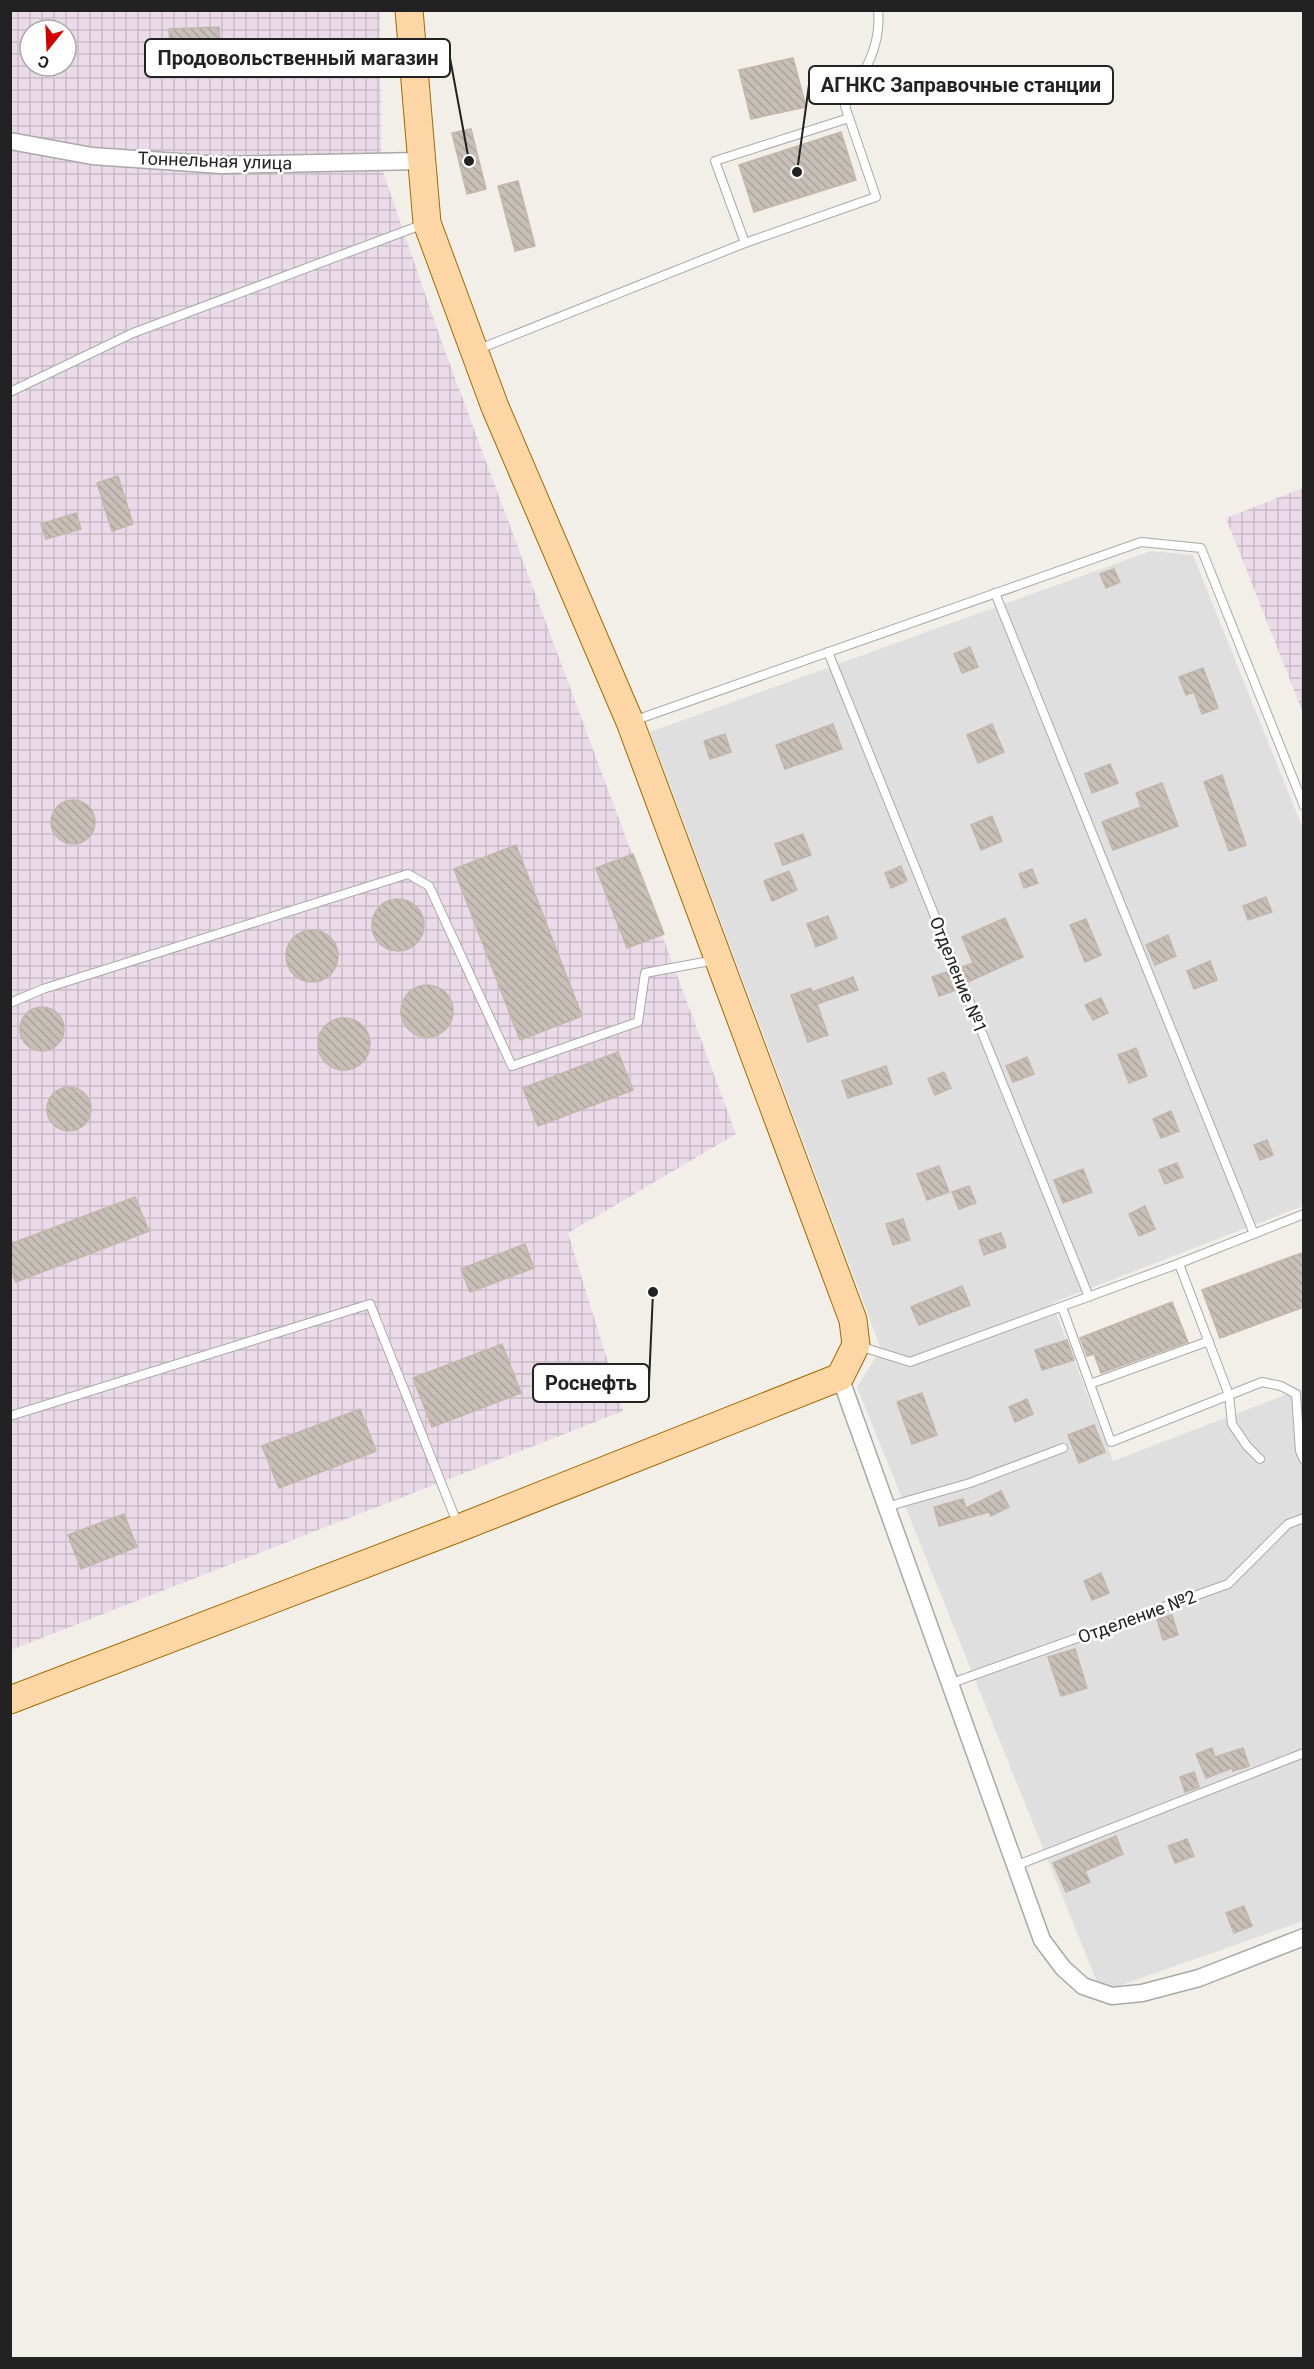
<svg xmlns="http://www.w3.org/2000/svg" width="1314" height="2369" viewBox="0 0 1314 2369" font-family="Roboto,sans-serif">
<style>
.residential{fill:#e0dfdf}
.industrial{fill:url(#industrial-grid);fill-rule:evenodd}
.building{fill:url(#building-back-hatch);stroke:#c4b6ab;stroke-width:1.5}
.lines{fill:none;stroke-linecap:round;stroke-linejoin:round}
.service-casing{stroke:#a9a9a9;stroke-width:10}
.minor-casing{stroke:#a9a9a9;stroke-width:19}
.primary-casing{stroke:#a06b00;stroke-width:29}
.service{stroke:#fff;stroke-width:8}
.minor{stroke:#fff;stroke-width:16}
.primary{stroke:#fcd6a4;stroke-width:27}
.labels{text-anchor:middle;stroke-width:5;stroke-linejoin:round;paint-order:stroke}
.street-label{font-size:18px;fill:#222;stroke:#fff}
.leader{fill:none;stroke:#222;stroke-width:2}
.callout-dot{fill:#222;stroke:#fff;stroke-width:2}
.callout{fill:#fff;stroke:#222;stroke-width:2}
.callout-label{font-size:20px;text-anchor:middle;font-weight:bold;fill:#222}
</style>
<defs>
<pattern id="industrial-grid" width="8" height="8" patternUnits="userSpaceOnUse" patternTransform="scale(1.5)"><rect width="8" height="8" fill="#ebdbe8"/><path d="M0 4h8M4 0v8" fill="none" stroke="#c9bcc7"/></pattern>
<pattern id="building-back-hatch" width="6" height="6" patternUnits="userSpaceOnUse" patternTransform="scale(1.5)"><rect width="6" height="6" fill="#c7bfb8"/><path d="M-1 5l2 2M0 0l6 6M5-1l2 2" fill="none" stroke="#aba49e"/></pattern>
</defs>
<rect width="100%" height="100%" fill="#f2efe9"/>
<!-- residential -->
<polygon class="residential" points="1151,551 1193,555 1303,829 1303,1206 1052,1303 1113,1461 1303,1388 1303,1921 1101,1992 857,1387 881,1349 650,732"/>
<!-- industrial -->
<g class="industrial">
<path d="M11 11H380L381 166 442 343 736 1134 568 1233 623 1411 11 1650ZM30 30H66V66H30Z"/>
<polygon points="1303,488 1303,713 1226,518"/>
</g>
<!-- building -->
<g class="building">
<polygon points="219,27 222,75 172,77 169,29"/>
<polygon points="793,58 806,107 751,119 739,70"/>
<polygon points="471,129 486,189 467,194 452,133"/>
<polygon points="841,132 856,180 754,212 739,165"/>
<polygon points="518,181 535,246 515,251 498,186"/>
<polygon points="118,476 133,524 112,531 97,483"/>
<polygon points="76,513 81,529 46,539 41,524"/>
<polygon points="1114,569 1120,582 1106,588 1100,574"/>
<polygon points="970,647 978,667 962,673 954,654"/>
<polygon points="1203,668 1218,708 1202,714 1194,692 1186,695 1179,677"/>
<polygon points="833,724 842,749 785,769 776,745"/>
<polygon points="992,724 1004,752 978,763 967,735"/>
<polygon points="725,734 731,752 710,759 704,741"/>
<polygon points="1110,764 1118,783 1092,793 1085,774"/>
<polygon points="1222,775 1246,845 1229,851 1204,782"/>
<polygon points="1162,783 1178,826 1113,850 1102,822 1141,807 1136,793"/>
<circle cx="73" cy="822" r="22"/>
<polygon points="992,816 1002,841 981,850 971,825"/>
<polygon points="803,834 811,855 783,865 775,844"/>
<polygon points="516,845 582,1016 520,1040 454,869"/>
<polygon points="633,854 664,934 627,948 596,868"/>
<polygon points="901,866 907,881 891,888 885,873"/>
<polygon points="1032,869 1038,883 1024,888 1019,874"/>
<polygon points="789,871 797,890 772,901 764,881"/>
<polygon points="1266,897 1272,912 1248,920 1243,906"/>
<circle cx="398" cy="925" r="26"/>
<polygon points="828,916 837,938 816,947 807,924"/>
<polygon points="1005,918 1023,957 968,982 962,967 973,963 962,937"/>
<polygon points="1086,919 1101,955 1085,962 1070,925"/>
<circle cx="312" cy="956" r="26"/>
<polygon points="1168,935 1176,956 1155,965 1146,945"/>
<polygon points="1210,961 1217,980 1194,989 1187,971"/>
<polygon points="950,971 956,990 939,996 932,977"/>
<polygon points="853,977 858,990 817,1004 828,1035 808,1042 791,995 811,988 812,992"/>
<circle cx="427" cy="1011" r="26"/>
<polygon points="1101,998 1108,1013 1093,1020 1085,1005"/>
<circle cx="42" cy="1029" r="22"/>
<circle cx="344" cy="1044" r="26"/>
<polygon points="1136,1048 1147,1076 1129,1083 1118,1055"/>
<polygon points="618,1052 633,1090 538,1126 523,1088"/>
<polygon points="1027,1057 1034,1074 1013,1082 1006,1066"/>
<polygon points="886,1066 892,1084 848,1098 842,1081"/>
<polygon points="944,1072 951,1088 935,1095 928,1079"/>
<circle cx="69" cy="1109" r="22"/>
<polygon points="1171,1111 1179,1131 1161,1138 1153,1119"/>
<polygon points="1267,1140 1273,1155 1260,1160 1254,1145"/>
<polygon points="1177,1163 1183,1177 1165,1184 1159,1170"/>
<polygon points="939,1166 949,1192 927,1200 917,1174"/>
<polygon points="1083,1169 1092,1192 1063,1203 1054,1180"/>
<polygon points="969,1186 976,1203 959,1209 952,1192"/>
<polygon points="135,1197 149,1231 16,1282 10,1266 10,1244"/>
<polygon points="1145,1206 1155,1229 1139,1236 1129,1214"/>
<polygon points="903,1219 910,1240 893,1245 886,1224"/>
<polygon points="1001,1233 1006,1247 984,1255 979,1240"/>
<polygon points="525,1244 534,1268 470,1292 461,1269"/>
<polygon points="1304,1252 1304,1307 1220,1338 1202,1290"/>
<polygon points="962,1286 970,1305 919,1325 911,1307"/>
<polygon points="1172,1302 1188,1342 1101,1373 1094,1354 1087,1356 1080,1338"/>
<polygon points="1067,1340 1074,1360 1042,1370 1035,1350"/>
<polygon points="502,1344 521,1393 432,1427 413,1378"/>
<polygon points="922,1393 937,1435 912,1444 897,1402"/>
<polygon points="1027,1399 1033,1414 1015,1422 1009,1407"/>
<polygon points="360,1409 376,1451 279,1488 262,1446"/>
<polygon points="1094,1425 1105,1452 1079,1463 1068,1435"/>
<polygon points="1001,1491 1009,1507 991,1516 989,1512 939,1526 934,1507 963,1499 966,1508"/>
<polygon points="124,1514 137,1547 81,1569 68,1535"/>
<polygon points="1101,1573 1109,1593 1092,1600 1084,1581"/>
<polygon points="1172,1615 1178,1635 1163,1640 1157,1619"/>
<polygon points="1075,1649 1087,1688 1061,1696 1048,1657"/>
<polygon points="1212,1748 1215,1757 1243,1748 1249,1766 1233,1771 1232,1768 1206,1778 1196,1754"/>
<polygon points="1194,1772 1199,1787 1185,1792 1180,1777"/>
<polygon points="1116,1836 1123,1854 1085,1871 1090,1882 1066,1892 1053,1863"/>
<polygon points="1187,1839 1194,1856 1175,1863 1168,1846"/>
<polygon points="1244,1906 1252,1926 1234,1933 1226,1913"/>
</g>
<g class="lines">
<defs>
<g id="service">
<polyline points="745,243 715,161 849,118"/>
<path d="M479 349 745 243 876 197 845 106C862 75 882 48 878 10"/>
<polyline points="10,392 133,333 424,224"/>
<polyline points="995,593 1254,1234"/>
<polyline points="828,652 1089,1297"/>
<polyline points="633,721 1141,542 1201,548 1304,806"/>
<polyline points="10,1003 43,989 408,874 429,886 512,1066 638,1022 645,973 715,960"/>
<polyline points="1179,1264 1229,1395 1232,1424 1247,1446 1260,1459"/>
<polyline points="1062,1307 1111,1442 1262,1382 1281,1386 1296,1394 1300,1451 1304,1460"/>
<polyline points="859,1346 910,1362 1175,1265 1304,1214"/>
<polyline points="1090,1384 1209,1341"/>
<polyline points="10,1416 370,1304 458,1525"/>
<polyline points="886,1507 970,1483 1063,1448"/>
<polyline points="949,1684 1228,1584 1288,1524 1304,1518"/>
<polyline points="1015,1866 1304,1753"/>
</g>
<g id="minor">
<polyline points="10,141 92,156 222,165 421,161"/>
<polyline points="840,1377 1042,1940 1063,1968 1083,1986 1112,1996 1142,1993 1199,1978 1304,1937"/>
</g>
<polyline id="primary" points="10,1700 459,1528 840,1377 856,1345 853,1320 630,722 495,407 427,223 409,10"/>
</defs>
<!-- service casing -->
<use href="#service" class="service-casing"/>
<!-- minor casing -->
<use href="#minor" class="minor-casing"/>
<!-- primary casing -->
<use href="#primary" class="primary-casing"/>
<!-- service -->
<use href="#service" class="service"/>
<!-- minor -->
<use href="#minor" class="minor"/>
<!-- primary -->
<use href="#primary" class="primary"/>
</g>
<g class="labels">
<!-- street labels -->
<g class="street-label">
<text transform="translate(215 161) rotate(2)" y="6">Тоннельная улица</text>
<text transform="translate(958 975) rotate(68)" y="6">Отделение №1</text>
<text transform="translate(1137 1617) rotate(-20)" y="6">Отделение №2</text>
</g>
</g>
<!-- callouts -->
<path class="leader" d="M469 161L450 58M797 172L809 85M653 1292L649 1383"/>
<g class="callout-dot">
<circle cx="469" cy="161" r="6"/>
<circle cx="797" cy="172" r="6"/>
<circle cx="653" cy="1292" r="6"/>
</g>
<g class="callout">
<rect x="145" y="39" width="305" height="38" rx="6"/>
<rect x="809" y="66" width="304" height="38" rx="6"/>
<rect x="533" y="1364" width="116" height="38" rx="6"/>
</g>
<g class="callout-label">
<text x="298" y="65">Продовольственный магазин</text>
<text x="961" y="92">АГНКС Заправочные станции</text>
<text x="591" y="1390">Роснефть</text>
</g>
<!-- border -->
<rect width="1314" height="2369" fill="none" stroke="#222222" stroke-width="24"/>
<!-- north arrow -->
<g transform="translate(48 48) rotate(198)"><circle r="28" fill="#ffffff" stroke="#a7a7a7" stroke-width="1.5"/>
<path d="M0-4.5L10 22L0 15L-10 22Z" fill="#d40000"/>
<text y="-9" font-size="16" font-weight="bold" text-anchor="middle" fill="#222222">С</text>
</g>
</svg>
